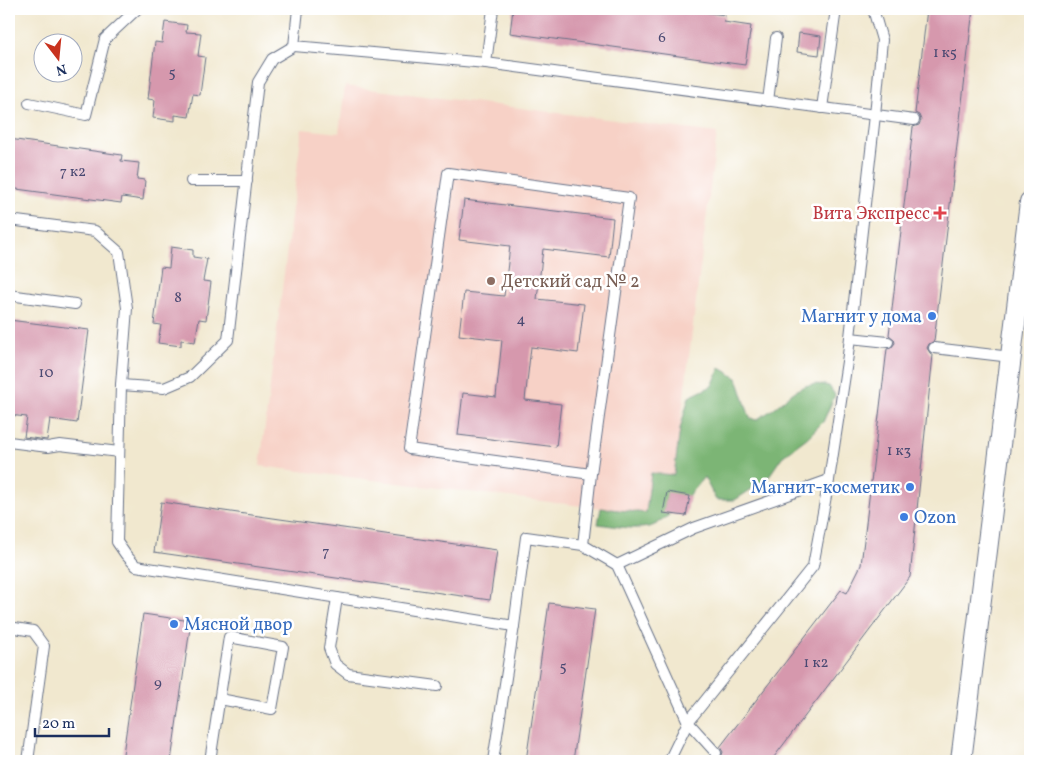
<svg xmlns="http://www.w3.org/2000/svg" width="1039" height="770" viewBox="0 0 1039 770" font-family="Vollkorn,serif">
<style>
.built{fill:#f7d1c6}
.forest{fill:#7bb574;stroke:#4b7269}
.building{fill:#d698ad}
.lines{fill:none;stroke-linecap:round;stroke-linejoin:round}
.service-casing{stroke:#667086;stroke-width:12}
.minor-casing{stroke:#667086;stroke-width:22}
.service{stroke:#fff;stroke-width:10}
.minor{stroke:#fff;stroke-width:20}
.health-dot{fill:#e0444e;stroke:#fff;stroke-width:2}
.education-dot{fill:#8d6e63;stroke:#fff;stroke-width:2}
.shop-dot{fill:#3f7fe0;stroke:#fff;stroke-width:2}
.labels{text-anchor:middle;stroke-width:5;stroke-linejoin:round;paint-order:stroke}
.number-label{font-size:15px;fill:#4a4972}
.health-label{font-size:18px;fill:#be3a42;stroke:#fff;text-anchor:end}
.education-label{font-size:18px;fill:#785e54;stroke:#fff;text-anchor:start}
.shop-label{font-size:18px;fill:#366cbe;stroke:#fff;text-anchor:end}
</style>
<rect width="100%" height="100%" fill="#fff"/>
<filter id="ink" filterUnits="userSpaceOnUse"><feTurbulence type="fractalNoise" baseFrequency=".02" numOctaves="2"/><feDisplacementMap in="SourceGraphic" scale="10" xChannelSelector="R" yChannelSelector="G"/><feConvolveMatrix kernelMatrix="1 2 1 2 8 2 1 2 1" color-interpolation-filters="sRGB"/></filter>
<filter id="wash" filterUnits="userSpaceOnUse"><feTurbulence type="fractalNoise" baseFrequency=".0096" numOctaves="4" result="noise"/><feDisplacementMap in="SourceGraphic" scale="20" xChannelSelector="R" yChannelSelector="G"/><feGaussianBlur stdDeviation="1.12" result="paint"/><feColorMatrix in="noise" values="0 0 0 0 0 0 0 0 0 0 0 0 0 0 0 0 0 1.4 0 .05"/><feComposite in="paint" operator="in"/></filter>
<g filter="url(#wash)">
<rect width="100%" height="100%" fill="#f1e8cf"/>
<!-- built -->
<polygon class="built" points="345,86 717,133 674,476 651,473 646,514 260,466 302,129 339,133"/>
<!-- forest -->
<path class="forest" d="M720 368 737 378 750 418 756 420C762 416 768 413 773 409 792 395 801 379 829 386L835 395 823 422 808 437 782 457 767 479 735 500H716L704 477C692 491 667 523 649 527 632 530 614 526 598 524L601 508 646 513 651 473 674 475 680 429 689 397 712 386Z"/>
<g id="blocks">
<!-- building -->
<g class="building">
<polygon points="513,9 624,9 658,14 659,9 678,9 725,15 724,22 751,26 745,65 510,33"/>
<polygon points="927,9 973,9 934,341 929,344 927,348 930,353 933,355 910,577 771,761 709,761 712,758 717,760 721,758 723,752 720,747 841,590 847,593 861,565 887,349 891,348 895,343 894,339 889,335 913,127 919,125 921,120 919,115 915,113"/>
<polygon points="165,22 187,25 186,32 201,33 198,56 205,57 200,95 193,94 189,117 175,115 175,121 153,118 155,100 148,99 155,42 162,43"/>
<polygon points="799,33 821,36 819,55 797,52"/>
<polygon points="9,139 122,155 121,161 139,163 137,179 145,180 143,200 122,197 121,203 9,188"/>
<polygon points="464,200 613,218 609,257 543,249 537,299 584,304 578,353 531,347 525,400 561,404 556,447 458,435 463,393 496,397 502,340 459,335 464,292 504,296 510,246 459,240"/>
<polygon points="171,247 193,250 193,257 207,259 203,281 211,282 206,320 199,319 195,342 181,340 181,346 158,343 161,325 154,324 161,267 169,268"/>
<polygon points="9,320 89,330 77,423 50,419 47,440 24,437 27,417 9,415"/>
<polygon points="667,492 690,496 686,516 663,513"/>
<polygon points="161,502 497,550 490,600 154,552"/>
<polygon points="549,603 595,609 573,761 526,761"/>
<polygon points="143,614 191,621 171,761 122,761"/>
</g>
</g>
</g>
<g filter="url(#ink)">
<use href="#blocks" fill-opacity="0" stroke="#667086" stroke-width="1"/>
<g class="lines">
<defs>
<g id="service">
<polyline points="294,46 486,63 914,120"/>
<polyline points="486,63 493,9"/>
<polyline points="768,101 776,38"/>
<polyline points="29,103 86,115 105,39 137,9"/>
<polyline points="822,108 836,9"/>
<polyline points="191,181 247,181"/>
<polyline points="9,220 95,231 119,252 127,308 121,385 117,542 126,555 136,566 514,626 526,537 583,545 617,565 688,722 716,753"/>
<polyline points="9,295 75,304"/>
<polyline points="850,338 888,342"/>
<polyline points="934,348 1011,357"/>
<polyline points="121,385 164,388 190,377 228,340 258,82 272,59 294,46 298,9"/>
<polyline points="9,442 48,447 60,445 119,452"/>
<polyline points="583,545 591,474 629,198 448,173 409,449 591,474"/>
<polyline points="617,565 694,528 829,480"/>
<polyline points="337,598 329,648 335,664 348,674 437,686"/>
<polyline points="9,627 33,631 44,646 28,761"/>
<polyline points="210,761 229,637 283,647 272,709 220,699"/>
<polyline points="493,761 514,626"/>
<polyline points="669,761 688,722 813,566 829,480 848,355 875,115 882,40 873,9"/>
</g>
<polyline id="minor" points="961,761 1030,202"/>
</defs>
<!-- service casing -->
<use href="#service" class="service-casing"/>
<!-- minor casing -->
<use href="#minor" class="minor-casing"/>
<!-- service -->
<use href="#service" class="service"/>
<!-- minor -->
<use href="#minor" class="minor"/>
</g>
</g>
<!-- markers -->
<path class="health-dot" d="M937.5 205.5h5v5h5v5h-5v5h-5v-5h-5v-5h5z"/>
<circle class="education-dot" cx="491" cy="281" r="5"/>
<g class="shop-dot">
<circle cx="932" cy="316" r="5"/>
<circle cx="910" cy="487" r="5"/>
<circle cx="904" cy="517" r="5"/>
<circle cx="174" cy="624" r="5"/>
</g>
<g class="labels">
<!-- number labels -->
<g class="number-label">
<text x="662" y="42">6</text>
<text x="945" y="57">1 к5</text>
<text x="172" y="77">5</text>
<text x="73" y="176">7 к2</text>
<text x="178" y="302">8</text>
<text x="521" y="324">4</text>
<text x="46" y="377">10</text>
<text x="899" y="455">1 к3</text>
<text x="326" y="556">7</text>
<text x="816" y="667">1 к2</text>
<text x="563" y="671">5</text>
<text x="158" y="687">9</text>
</g>
<!-- health labels -->
<g class="health-label">
<text x="930" y="219">Вита Экспресс</text>
</g>
<!-- education labels -->
<g class="education-label">
<text x="501" y="287">Детский сад № 2</text>
</g>
<!-- shop labels -->
<g class="shop-label">
<text x="922" y="322">Магнит у дома</text>
<text x="900" y="493">Магнит-косметик</text>
<text x="914" y="523" text-anchor="start">Ozon</text>
<text x="184" y="630" text-anchor="start">Мясной двор</text>
</g>
</g>
<!-- margin -->
<rect width="1039" height="770" fill="none" stroke="#fff" stroke-width="30"/>
<!-- north arrow -->
<g transform="translate(58 58) rotate(164)"><circle r="24" fill="#ffffff" stroke="#a4acbf"/>
<path d="M0-4L9 19L0 12L-9 19Z" fill="#c8321e"/>
<text y="-8" font-size="14" font-weight="bold" text-anchor="middle" fill="#1b2f5e">N</text>
</g>
<!-- scale -->
<path d="M35 728v8h74v-8" fill="none" stroke="#1b2f5e" stroke-width="2.5"/>
<text x="42" y="728" font-size="15" fill="#1b2f5e" stroke="#ffffff" stroke-width="4" paint-order="stroke">20 m</text>
</svg>
